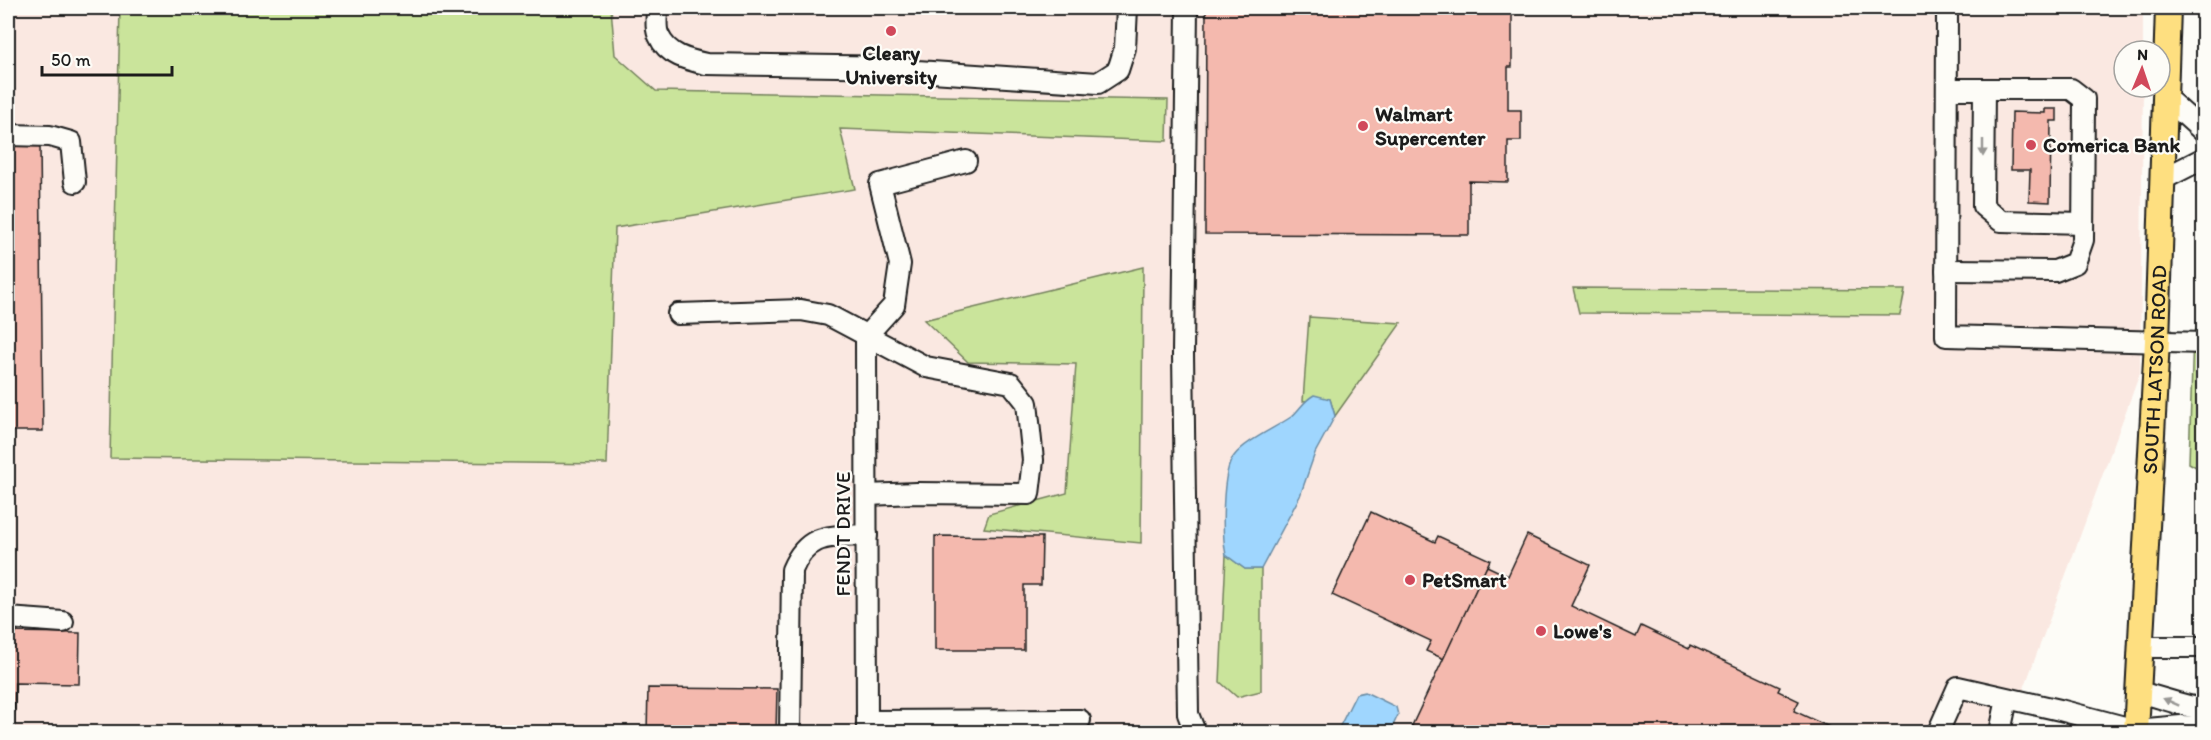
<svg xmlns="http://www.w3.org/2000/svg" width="2211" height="740" viewBox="0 0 2211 740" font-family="Itim,sans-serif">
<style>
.built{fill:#fae8e1}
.green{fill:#cae49b;stroke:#73805c;stroke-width:1.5}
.water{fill:#9fd6fe;stroke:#6b8ca4;stroke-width:1.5}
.building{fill:#f4b9ae;stroke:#1c1c1c;stroke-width:1.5}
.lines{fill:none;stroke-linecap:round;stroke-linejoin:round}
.minor-casing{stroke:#1c1c1c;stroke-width:24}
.major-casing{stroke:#1c1c1c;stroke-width:28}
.minor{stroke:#fdfcf7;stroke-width:20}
.major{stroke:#fedf80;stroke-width:24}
.oneway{fill:#989794}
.poi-dot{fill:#d1495b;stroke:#fdfcf7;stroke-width:2}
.labels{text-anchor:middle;stroke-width:4.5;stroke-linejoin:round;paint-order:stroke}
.poi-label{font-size:21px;font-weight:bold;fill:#1c1c1c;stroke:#fdfcf7;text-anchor:start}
.street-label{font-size:21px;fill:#1c1c1c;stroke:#fdfcf7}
</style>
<rect width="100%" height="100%" fill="#fdfcf7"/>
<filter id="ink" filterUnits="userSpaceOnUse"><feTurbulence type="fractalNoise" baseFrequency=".0167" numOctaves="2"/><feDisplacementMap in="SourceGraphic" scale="12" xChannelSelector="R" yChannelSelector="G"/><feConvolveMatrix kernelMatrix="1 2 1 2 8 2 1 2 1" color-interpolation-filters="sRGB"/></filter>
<g filter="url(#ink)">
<!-- built -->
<polygon class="built" points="8,8 120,8 110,458 607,464 615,228 854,190 839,129 1167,141 1168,100 656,91 615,55 611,8 2143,8 2143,51 2124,51 2124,87 2143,87 2140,373 2008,732 8,732"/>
<!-- green -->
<g class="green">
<polygon points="120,8 611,8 615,55 656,91 1168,100 1167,141 840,129 855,189 615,228 607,464 110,458"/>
<polygon points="1143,267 1141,543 984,528 989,514 1067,493 1076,364 968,362 924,320"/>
<polygon points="1573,288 1905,290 1900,315 1579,313"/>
<polygon points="1309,317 1401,323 1335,416 1330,399 1303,401"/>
<polygon points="2203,324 2203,471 2189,463 2193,333"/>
<polygon points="1226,555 1245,569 1261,569 1261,691 1237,697 1220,682"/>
</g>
<!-- water -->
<g class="water">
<path d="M1314 395 1330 399 1335 416 1315 453 1300 496 1261 569H1245L1226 555C1222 536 1221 471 1234 456 1245 441 1275 428 1291 417 1300 410 1302 402 1314 395Z"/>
<polygon points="1365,692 1396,707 1398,715 1390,732 1337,732 1356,694"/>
</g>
<!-- building -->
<g class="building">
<polygon points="1206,8 1512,8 1512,67 1508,67 1508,110 1521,110 1521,141 1508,141 1508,182 1469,181 1469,235 1205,234"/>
<polygon points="2045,109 2057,109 2057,121 2051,121 2050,202 2029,201 2030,170 2011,170 2012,112 2045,113"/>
<polygon points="8,144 40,144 43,431 8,431"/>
<polygon points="1371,512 1435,542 1438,536 1490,560 1444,659 1426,651 1431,641 1332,595"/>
<polygon points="1527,535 1590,565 1571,606 1636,637 1641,626 1689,649 1690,645 1780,687 1778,691 1799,701 1794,711 1840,732 1409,732 1487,566 1508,576"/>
<polygon points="935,536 1042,537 1041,585 1024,585 1024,650 935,650"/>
<polygon points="8,632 80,633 79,684 15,683 14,730 8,730"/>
<polygon points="648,688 777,689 776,732 647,732"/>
</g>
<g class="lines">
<defs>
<g id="minor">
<path d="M657 8C657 16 655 29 659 36 667 55 688 60 706 64L902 67 917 71 1098 83 1118 70 1125 48 1127 8"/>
<polyline points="1187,8 1183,354 1188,714 1195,732"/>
<polyline points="1947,8 1946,336 2204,343"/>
<polyline points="1984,89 1983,206 2001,221 2083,223"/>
<polyline points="2165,97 2204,132"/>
<polyline points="8,135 50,136 71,142 75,182"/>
<polyline points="2163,179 2204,158"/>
<polyline points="1946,270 2055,271 2075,263 2083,240 2084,99 2071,89 1947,89"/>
<polyline points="678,314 801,310 828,315 926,367 1011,383 1027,403 1033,460 1029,494 916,493 867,495"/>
<polyline points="866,336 867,732"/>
<polyline points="866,336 894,305 900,264 880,184 966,161"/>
<polyline points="8,618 63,622"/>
<polyline points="2141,647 2204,647"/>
<path d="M2138 692C2161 697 2181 706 2204 709"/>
<polyline points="867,721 1080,720"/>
<path d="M790 732 792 570C808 532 830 537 867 535"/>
<polyline points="1938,732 1958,687 2060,710 2136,730 2181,726 2204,727"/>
<polyline points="2000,732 2007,699"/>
</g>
<g id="major">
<path id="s1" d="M2136 732 2157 341 2168 8"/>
</g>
</defs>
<!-- minor casing -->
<use href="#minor" class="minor-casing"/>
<!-- major casing -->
<use href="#major" class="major-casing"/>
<!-- minor -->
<use href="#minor" class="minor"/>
<!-- major -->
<use href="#major" class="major"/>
</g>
<!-- one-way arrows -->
<defs><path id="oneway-solid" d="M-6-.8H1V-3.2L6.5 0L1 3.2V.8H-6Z" transform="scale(1.5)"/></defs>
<g class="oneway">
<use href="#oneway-solid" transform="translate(1983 148) rotate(90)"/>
<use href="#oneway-solid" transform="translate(2171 702) rotate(-156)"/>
</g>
</g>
<!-- markers -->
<g class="poi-dot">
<circle cx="891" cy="31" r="6"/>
<circle cx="1363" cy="126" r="6"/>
<circle cx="2031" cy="145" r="6"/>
<circle cx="1410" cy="580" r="6"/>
<circle cx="1541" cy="631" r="6"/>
</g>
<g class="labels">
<!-- poi labels -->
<g class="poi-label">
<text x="891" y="60" text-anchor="middle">Cleary<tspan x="891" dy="24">University</tspan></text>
<text x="1375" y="121">Walmart<tspan x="1375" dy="24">Supercenter</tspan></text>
<text x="2043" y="152">Comerica Bank</text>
<text x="1422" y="587">PetSmart</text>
<text x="1553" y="638">Lowe's</text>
</g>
<!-- street labels -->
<g class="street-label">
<text dy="7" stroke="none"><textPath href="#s1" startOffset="363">SOUTH LATSON ROAD</textPath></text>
<text transform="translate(843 534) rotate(-90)" y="7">FENDT DRIVE</text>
</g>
</g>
<!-- margin -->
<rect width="2211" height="740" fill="none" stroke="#fdfcf7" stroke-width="30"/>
<rect x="15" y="15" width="2181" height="710" fill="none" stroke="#1c1c1c" stroke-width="2" filter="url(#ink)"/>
<!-- north arrow -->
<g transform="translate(2142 69) rotate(2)"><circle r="28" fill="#fdfcf7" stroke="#a3a29f" stroke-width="1.5"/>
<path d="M0-4.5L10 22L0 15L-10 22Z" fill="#d1495b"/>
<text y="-9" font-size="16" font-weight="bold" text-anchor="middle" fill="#1c1c1c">N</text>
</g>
<!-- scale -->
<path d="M42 66v9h130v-9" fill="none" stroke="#1c1c1c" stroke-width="3"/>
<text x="51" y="66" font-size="18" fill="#1c1c1c" stroke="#fdfcf7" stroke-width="4.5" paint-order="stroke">50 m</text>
</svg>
